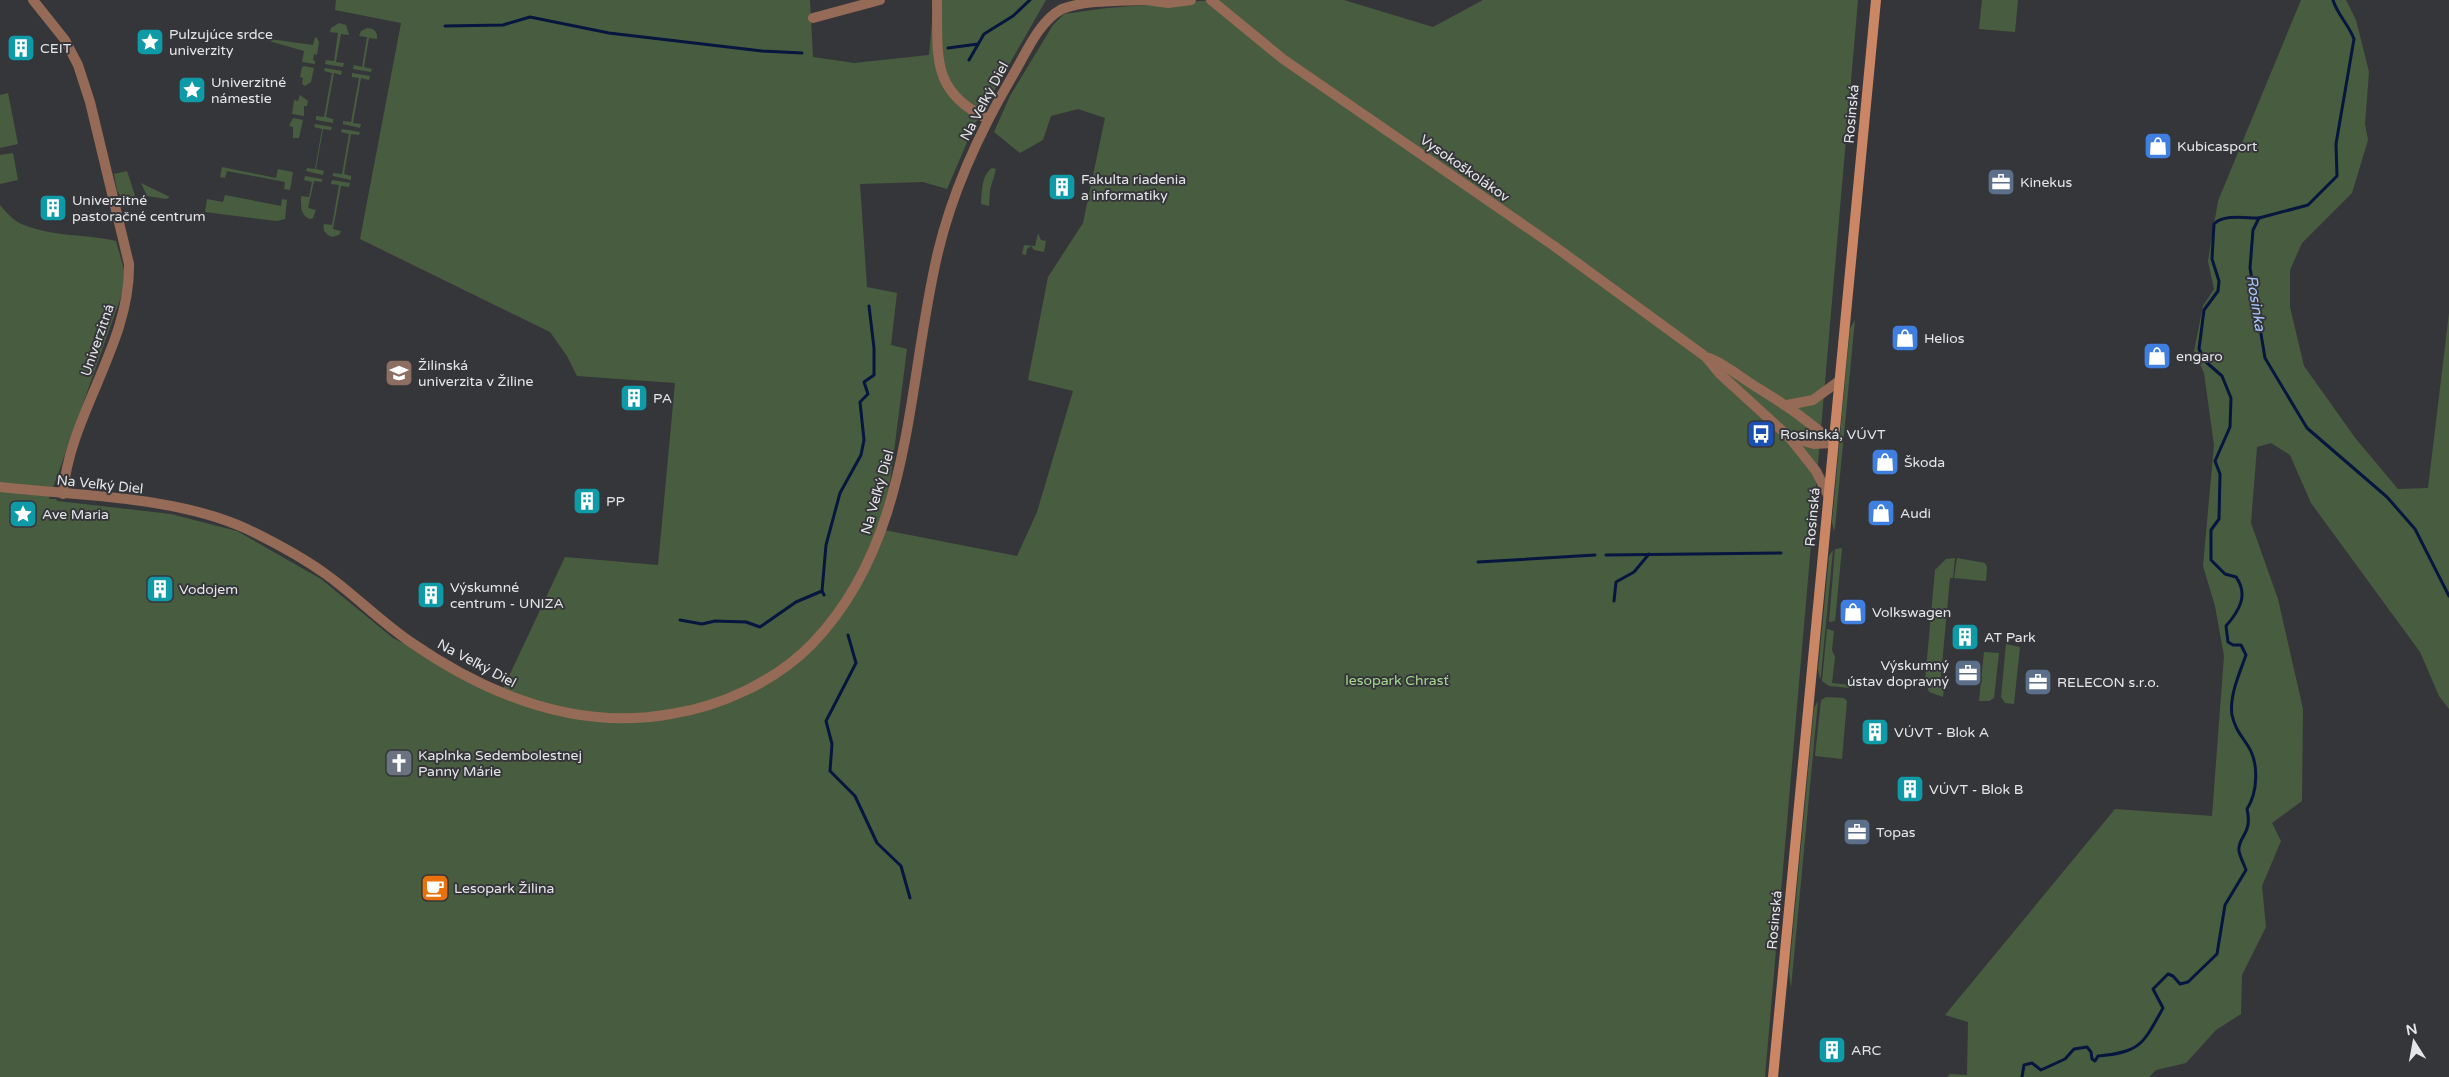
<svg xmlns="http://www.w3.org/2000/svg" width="2449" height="1077" viewBox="0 0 2449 1077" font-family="'Varela Round',sans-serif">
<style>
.green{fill:#485d3f}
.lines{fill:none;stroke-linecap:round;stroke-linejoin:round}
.stream{stroke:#07163f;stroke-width:3}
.street{stroke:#956a56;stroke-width:10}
.secondary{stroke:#ca8665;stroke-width:10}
.labels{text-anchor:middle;stroke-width:4;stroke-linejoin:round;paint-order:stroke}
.poi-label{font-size:14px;fill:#e5e5e8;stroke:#35363a;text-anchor:start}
.street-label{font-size:14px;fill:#e5e5e8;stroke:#35363a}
.park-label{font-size:14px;fill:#a5d78e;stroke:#35363a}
.water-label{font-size:15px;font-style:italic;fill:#a8c4fe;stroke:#35363a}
</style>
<rect width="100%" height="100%" fill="#35363a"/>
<!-- green -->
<g class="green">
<path d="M336 0H810L813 57 854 63 929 55 934 0H1046L974 126 947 189 923 182 860 184 867 287 897 293 891 345 907 349 884 530 1017 556 1037 512 1073 391 1028 380 1048 277 1083 223 1105 118 1078 109 1051 116 1043 140 1020 153 994 132 1010 96 1053 25 1064 14 1107 8 1213 0H1344L1433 27 1483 0H1858L1765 1077H0V205C6 212 14 222 24 225 53 237 86 234 116 241L127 280 49 499H56L57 501 171 514 237 531 321 579 393 638 501 693 565 557 658 565 675 383 577 376 567 356 550 332 360 239 401 23 335 10Z"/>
<polygon points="1982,0 2018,0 2015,32 1979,29"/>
<polygon points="2301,0 2346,0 2356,20 2369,72 2365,124 2368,140 2352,193 2302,243 2290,270 2290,307 2304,366 2356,439 2398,489 2428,488 2449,313 2449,709 2439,696 2420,652 2311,503 2290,455 2271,443 2257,447 2251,523 2278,599 2303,709 2302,801 2272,823 2281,841 2262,886 2266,927 2242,975 2241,1014 2216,1030 2186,1063 2156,1070 2149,1077 1947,1077 1950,1074 1967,1075 1968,1022 1945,1015 2115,809 2212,816 2224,656 2215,606 2203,566 2214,445 2204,373 2194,351 2203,306 2214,289 2208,261 2218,201"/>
<polygon points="339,23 346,25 349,35 341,34 336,62 344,63 343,67 325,64 326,60 334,61 338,33 330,32 331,28"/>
<path d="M367 28C374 28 378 32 377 39L369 38 364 67 372 69 371 72 353 69 354 65 362 67 367 37 359 36 361 31Z"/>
<polygon points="255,37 313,45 315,37 317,38 319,42 317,55 314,54 313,60 315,61 315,64 302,62 304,51"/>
<polygon points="304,66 314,68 311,82 305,86 302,84 303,78 300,77 302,67"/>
<polygon points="325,68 342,71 341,75 334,73 326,117 333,119 333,123 316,120 316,116 324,117 332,73 324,71"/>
<polygon points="352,73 370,76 369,80 361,78 353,123 361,124 360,128 343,124 343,121 351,122 359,78 352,77"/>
<polygon points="8,93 18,144 0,148 0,95"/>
<polygon points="300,95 308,101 307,106 304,106 304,116 292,114 294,100 298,101"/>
<polygon points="293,118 303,120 299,138 293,138 293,127 289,126"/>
<polygon points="315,124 332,127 331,130 323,129 316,169 324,171 323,175 306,171 307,168 315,169 322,129 314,127"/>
<polygon points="342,129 360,132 359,135 351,134 344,174 351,176 351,180 333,176 333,173 342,174 349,134 341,132"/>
<polygon points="13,153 18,180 0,184 0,155"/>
<polygon points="222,167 276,178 278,169 293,172 290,190 284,189 285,182 227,171 225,178 220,177"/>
<path d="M992 168 996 169 990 190 989 206 981 204C982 192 981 176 992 168Z"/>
<polygon points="127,171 138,205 125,202 117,191 114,174"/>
<path d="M305 176 322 179V182L314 181 308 208 316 210 313 218 310 219C300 215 301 205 301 196L309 197 312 182 304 180Z"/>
<path d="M332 180 350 183 349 187 341 186 333 229 341 231 339 235 332 237C326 235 322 230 324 224L332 225 339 185 331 184Z"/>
<polygon points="141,183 170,197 166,199 147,196"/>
<polygon points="225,195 281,206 282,199 287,200 285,219 277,221 205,212 207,199 223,202"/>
<polygon points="1038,233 1041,240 1046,241 1044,252 1034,250 1031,246 1027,249 1026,255 1022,254 1024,245 1035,246"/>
<polygon points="1855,320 1835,527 1834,531 1832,522 1850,328"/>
<polygon points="1842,548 1835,621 1829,622 1835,549"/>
<polygon points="1833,550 1821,675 1820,679 1818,670 1829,556"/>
<polygon points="1955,558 1953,578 1950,578 1940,686 1944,687 1943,697 1929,692 1925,681 1935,570 1946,559"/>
<polygon points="1957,558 1985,563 1987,567 1986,581 1954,578"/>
<polygon points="1827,629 1834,631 1832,650 1835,657 1832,683 1850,685 1850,688 1829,686 1822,681"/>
<polygon points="2006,644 2020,647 2014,704 2005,703 2001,697"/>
<polygon points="1984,652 1999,653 1994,698 1989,701 1979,701"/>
<polygon points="1826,697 1844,698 1847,701 1842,759 1815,756 1821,700"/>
<polygon points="1818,701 1791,988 1789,972 1814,708"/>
</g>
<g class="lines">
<!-- stream -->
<g class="stream">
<path d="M2333 0C2337 14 2349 25 2354 39L2336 144 2337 176 2308 205 2259 218 2253 230 2250 268 2265 358 2307 428 2387 497 2415 529 2449 596"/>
<polyline points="445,26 503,25 530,17 609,33 762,51 802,53"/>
<polyline points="948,48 978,44"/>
<polyline points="969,60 984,34 1013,16 1030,0"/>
<polyline points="1606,555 1781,553"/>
<polyline points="1478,562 1595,555"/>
<polyline points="824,595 822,591 826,545 840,493 861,455 864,440 860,402 868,394 864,382 874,375 874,348 869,306"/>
<polyline points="1614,601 1616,582 1634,572 1649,554"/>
<polyline points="680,620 702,624 715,621 746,622 760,627 796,602 822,591"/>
<polyline points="848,635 856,663 826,721 832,744 830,771 855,796 877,843 901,866 910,898"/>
<path d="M2022 1077 2024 1065 2032 1063 2041 1070 2065 1059 2074 1049 2087 1047 2091 1052 2092 1059 2095 1061 2098 1056C2141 1052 2143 1044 2163 1008L2153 989 2168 974 2173 976 2180 984 2188 982 2217 954 2225 905 2246 870C2244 864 2240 857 2239 851 2237 837 2253 835 2247 809 2258 792 2259 763 2248 746 2241 735 2235 729 2232 715 2229 696 2240 672 2246 655L2241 645H2233L2228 642 2226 626C2239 611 2249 595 2236 577L2225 574 2211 560V530L2219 519 2220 474 2215 461 2230 427 2231 398 2222 376 2206 362 2199 349 2204 310 2218 291 2219 281 2212 259 2214 224C2224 214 2245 218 2259 218"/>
</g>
<!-- street -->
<g class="street">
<path d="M33 0 65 40 78 65 90 102 129 264C131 343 69 415 63 494"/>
<path d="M937 0C938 56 930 91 988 119"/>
<polyline points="1147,0 1168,3 1191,0"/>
<polyline points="1211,0 1283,59 1554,246 1706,357 1720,374 1789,437 1814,444 1833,443"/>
<polyline points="813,18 880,0"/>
<path d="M1709 358C1727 365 1741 378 1758 388 1787 406 1808 420 1833 443"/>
<polyline points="1787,405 1813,400 1839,381"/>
<polyline points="1789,437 1816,471 1828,495"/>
<path d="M0 487C78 496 176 496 247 529 274 542 302 557 327 575 356 596 382 623 412 643 489 696 577 731 671 714 722 706 776 681 812 644 914 538 906 386 938 252 953 189 980 131 1013 75 1026 53 1039 21 1062 9 1086 0 1119 1 1145 0"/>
</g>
<!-- secondary -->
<polyline class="secondary" points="1773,1077 1876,0"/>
</g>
<!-- icons -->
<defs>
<symbol id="sight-square" viewBox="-11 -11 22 22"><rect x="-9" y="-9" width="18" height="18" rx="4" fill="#0f9aa8" stroke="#35363a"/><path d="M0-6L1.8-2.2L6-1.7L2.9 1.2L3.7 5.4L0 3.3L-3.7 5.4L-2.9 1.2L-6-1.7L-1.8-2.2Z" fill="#fff"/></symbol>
<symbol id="building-square" viewBox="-11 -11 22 22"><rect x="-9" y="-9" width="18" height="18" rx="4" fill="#0f9aa8" stroke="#35363a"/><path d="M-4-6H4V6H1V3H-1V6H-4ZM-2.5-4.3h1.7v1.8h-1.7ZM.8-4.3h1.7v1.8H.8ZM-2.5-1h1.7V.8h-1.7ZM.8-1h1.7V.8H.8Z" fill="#fff"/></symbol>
<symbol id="shop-square" viewBox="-11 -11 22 22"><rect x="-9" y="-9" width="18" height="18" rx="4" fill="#3f7fe0" stroke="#35363a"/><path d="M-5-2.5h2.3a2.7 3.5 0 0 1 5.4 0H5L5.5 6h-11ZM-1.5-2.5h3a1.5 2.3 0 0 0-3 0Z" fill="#fff"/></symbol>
<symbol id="office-square" viewBox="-11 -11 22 22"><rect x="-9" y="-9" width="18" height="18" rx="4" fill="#5c6f8a" stroke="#35363a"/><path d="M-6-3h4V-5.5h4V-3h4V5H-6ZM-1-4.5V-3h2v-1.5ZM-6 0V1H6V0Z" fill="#fff"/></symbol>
<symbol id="university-square" viewBox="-11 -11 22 22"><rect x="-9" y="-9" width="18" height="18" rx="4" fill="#8d6e63" stroke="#35363a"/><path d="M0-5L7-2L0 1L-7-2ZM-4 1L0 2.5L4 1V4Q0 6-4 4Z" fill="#fff"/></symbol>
<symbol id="bus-square" viewBox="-11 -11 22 22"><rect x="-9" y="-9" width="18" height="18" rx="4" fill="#1a4fb4" stroke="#35363a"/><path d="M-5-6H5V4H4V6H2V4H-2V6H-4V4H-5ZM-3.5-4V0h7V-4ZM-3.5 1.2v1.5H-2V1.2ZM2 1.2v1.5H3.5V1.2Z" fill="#fff"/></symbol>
<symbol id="church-square" viewBox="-11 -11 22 22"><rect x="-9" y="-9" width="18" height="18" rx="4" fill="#6b7280" stroke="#35363a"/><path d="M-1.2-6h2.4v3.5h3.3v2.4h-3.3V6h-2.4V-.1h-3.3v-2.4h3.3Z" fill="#fff"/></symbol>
<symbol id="cafe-square" viewBox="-11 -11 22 22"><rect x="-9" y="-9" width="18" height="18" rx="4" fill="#e8710a" stroke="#35363a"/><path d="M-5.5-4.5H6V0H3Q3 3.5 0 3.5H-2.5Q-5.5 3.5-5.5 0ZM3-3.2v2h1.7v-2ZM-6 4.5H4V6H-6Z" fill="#fff"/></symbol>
</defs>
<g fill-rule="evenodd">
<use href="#sight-square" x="134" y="26" width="32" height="32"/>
<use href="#building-square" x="5" y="32" width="32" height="32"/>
<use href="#sight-square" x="176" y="74" width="32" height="32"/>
<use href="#shop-square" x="2142" y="130" width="32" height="32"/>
<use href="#office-square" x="1985" y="166" width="32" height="32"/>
<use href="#building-square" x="1046" y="171" width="32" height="32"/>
<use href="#building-square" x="37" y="192" width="32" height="32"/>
<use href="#shop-square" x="1889" y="322" width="32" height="32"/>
<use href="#shop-square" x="2141" y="340" width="32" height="32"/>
<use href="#university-square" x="383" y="357" width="32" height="32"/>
<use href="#building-square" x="618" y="382" width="32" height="32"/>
<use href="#bus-square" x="1745" y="418" width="32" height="32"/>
<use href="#shop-square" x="1869" y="446" width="32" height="32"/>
<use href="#building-square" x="571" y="485" width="32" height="32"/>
<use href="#shop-square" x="1865" y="497" width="32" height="32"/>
<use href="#sight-square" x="7" y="498" width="32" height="32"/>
<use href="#building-square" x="144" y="573" width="32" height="32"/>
<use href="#building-square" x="415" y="579" width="32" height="32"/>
<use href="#shop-square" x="1837" y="596" width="32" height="32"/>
<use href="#building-square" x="1949" y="621" width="32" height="32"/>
<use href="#office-square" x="1952" y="657" width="32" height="32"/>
<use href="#office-square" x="2022" y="666" width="32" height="32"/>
<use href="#building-square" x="1859" y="716" width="32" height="32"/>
<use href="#church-square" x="383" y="747" width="32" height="32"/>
<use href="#building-square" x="1894" y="773" width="32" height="32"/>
<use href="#office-square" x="1841" y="816" width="32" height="32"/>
<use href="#cafe-square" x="419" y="872" width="32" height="32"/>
<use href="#building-square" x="1816" y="1034" width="32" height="32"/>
</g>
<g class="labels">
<!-- poi labels -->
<g class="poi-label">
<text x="169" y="39">Pulzujúce srdce<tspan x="169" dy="16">univerzity</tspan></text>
<text x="40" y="53">CEIT</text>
<text x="211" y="87">Univerzitné<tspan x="211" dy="16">námestie</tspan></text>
<text x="2177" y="151">Kubicasport</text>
<text x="1081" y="184">Fakulta riadenia<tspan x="1081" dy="16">a informatiky</tspan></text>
<text x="2020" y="187">Kinekus</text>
<text x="72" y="205">Univerzitné<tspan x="72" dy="16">pastoračné centrum</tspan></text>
<text x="1924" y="343">Helios</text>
<text x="2176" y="361">engaro</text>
<text x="418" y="370">Žilinská<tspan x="418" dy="16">univerzita v Žiline</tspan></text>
<text x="653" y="403">PA</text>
<text x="1780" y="439">Rosinská, VÚVT</text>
<text x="1904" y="467">Škoda</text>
<text x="606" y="506">PP</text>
<text x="1900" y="518">Audi</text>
<text x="42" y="519">Ave Maria</text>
<text x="450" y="592">Výskumné<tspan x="450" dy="16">centrum - UNIZA</tspan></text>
<text x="179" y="594">Vodojem</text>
<text x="1872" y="617">Volkswagen</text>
<text x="1984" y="642">AT Park</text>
<text x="1949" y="670" text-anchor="end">Výskumný<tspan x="1949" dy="16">ústav dopravný</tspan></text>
<text x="2057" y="687">RELECON s.r.o.</text>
<text x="1894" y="737">VÚVT - Blok A</text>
<text x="418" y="760">Kaplnka Sedembolestnej<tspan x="418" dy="16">Panny Márie</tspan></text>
<text x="1929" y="794">VÚVT - Blok B</text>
<text x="1876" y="837">Topas</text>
<text x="454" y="893">Lesopark Žilina</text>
<text x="1851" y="1055">ARC</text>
</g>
<!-- street labels -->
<g class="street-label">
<text transform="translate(984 101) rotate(-62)" y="5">Na Veľký Diel</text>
<text transform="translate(1851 114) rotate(-85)" y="5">Rosinská</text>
<text transform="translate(1465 168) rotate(35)" y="5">Vysokoškolákov</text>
<text transform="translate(97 340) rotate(-71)" y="5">Univerzitná</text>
<text transform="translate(100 484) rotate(6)" y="5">Na Veľký Diel</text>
<text transform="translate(877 492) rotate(-74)" y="5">Na Veľký Diel</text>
<text transform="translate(1812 517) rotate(-85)" y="5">Rosinská</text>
<text transform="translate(477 663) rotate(28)" y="5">Na Veľký Diel</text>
<text transform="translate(1774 920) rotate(-85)" y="5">Rosinská</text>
</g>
<!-- park labels -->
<g class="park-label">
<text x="1397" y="685">lesopark Chrasť</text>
</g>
<!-- water labels -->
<g class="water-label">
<text transform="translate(2256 303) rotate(81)" y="5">Rosinka</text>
</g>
</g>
<!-- north arrow -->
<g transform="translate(2414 1042) rotate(349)" stroke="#35363a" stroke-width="4" paint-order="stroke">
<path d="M0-4L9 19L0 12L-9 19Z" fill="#e5e5e8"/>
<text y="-8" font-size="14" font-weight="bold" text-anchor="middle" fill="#e5e5e8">N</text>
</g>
</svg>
